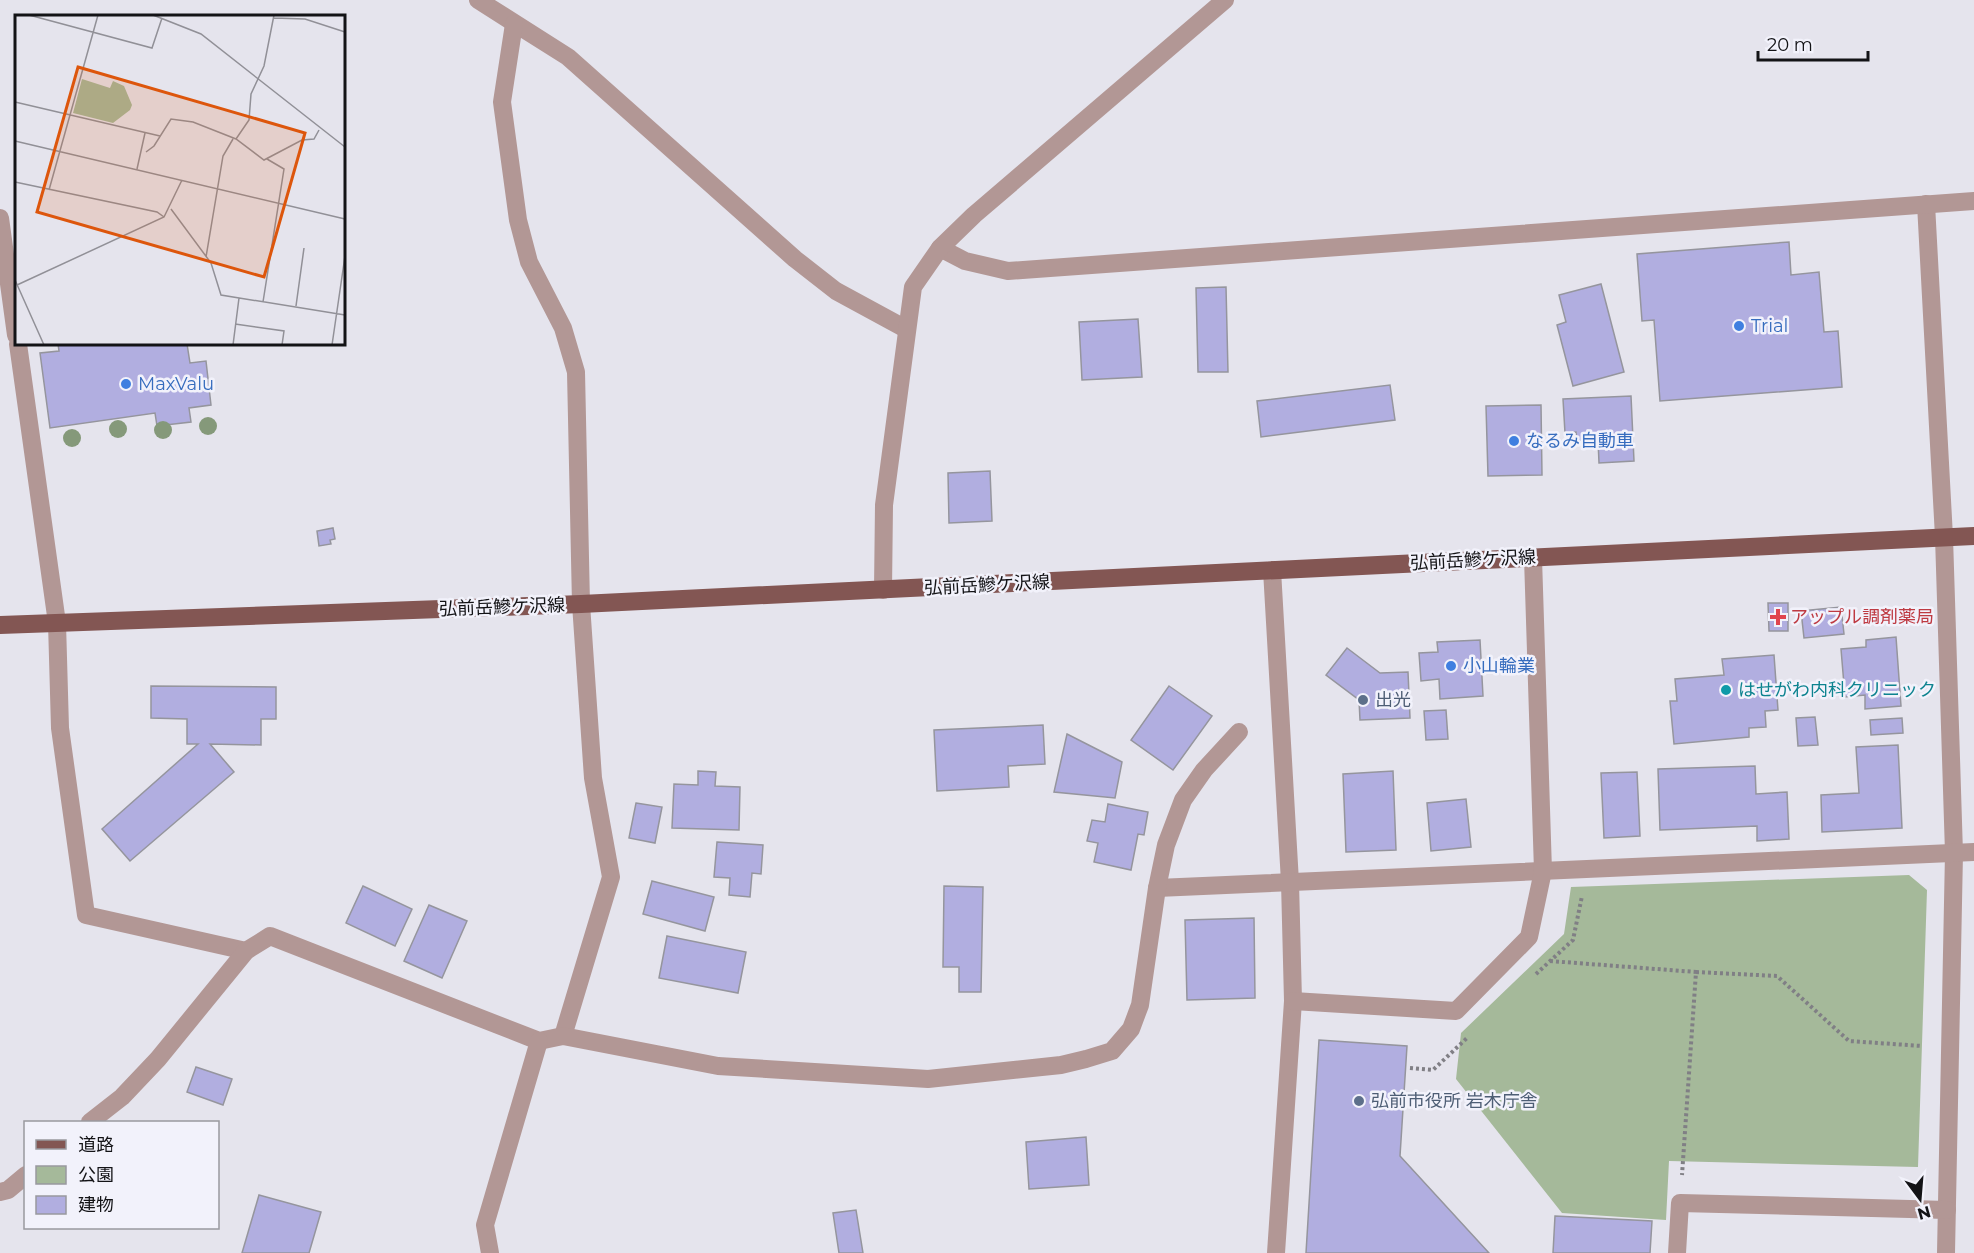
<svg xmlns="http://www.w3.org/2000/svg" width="1974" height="1253" viewBox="0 0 1974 1253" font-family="Montserrat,'Noto Sans JP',sans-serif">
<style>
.green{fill:#a5b99a}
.building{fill:#b1aee0;stroke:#95959d;stroke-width:1.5}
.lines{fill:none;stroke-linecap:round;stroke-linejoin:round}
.path{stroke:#807f85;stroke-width:4;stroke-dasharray:3 3;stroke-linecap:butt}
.minor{stroke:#b29795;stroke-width:18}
.major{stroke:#835653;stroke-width:18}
.tree{fill:#85997a}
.shop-dot{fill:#3f7fe0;stroke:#f2f2fb;stroke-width:2}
.health-dot{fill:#e0444e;stroke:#f2f2fb;stroke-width:2}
.culture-dot{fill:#0f9aa8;stroke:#f2f2fb;stroke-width:2}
.service-dot{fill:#5c6f8a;stroke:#f2f2fb;stroke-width:2}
.labels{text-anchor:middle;stroke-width:5;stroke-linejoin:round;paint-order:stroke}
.shop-label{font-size:18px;fill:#366cbe;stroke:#f2f2fb;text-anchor:start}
.street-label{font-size:18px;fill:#131316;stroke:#f2f2fb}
.health-label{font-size:18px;fill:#be3a42;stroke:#f2f2fb;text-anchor:start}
.culture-label{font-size:18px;fill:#0d838f;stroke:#f2f2fb;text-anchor:start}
.service-label{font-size:18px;fill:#4e5e75;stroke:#f2f2fb;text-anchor:start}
.inset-road{fill:none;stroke:#919097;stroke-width:1.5}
.view{fill:#dd560c;fill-opacity:0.15;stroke:#dd560c;stroke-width:3}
.inset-edge{fill:none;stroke:#131316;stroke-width:3}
</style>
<rect width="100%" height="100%" fill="#e5e4ed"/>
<!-- green -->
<polygon class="green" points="1909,875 1927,890 1918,1167 1669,1161 1666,1220 1562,1213 1456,1079 1461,1033 1564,934 1571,887"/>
<!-- building -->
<g class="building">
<polygon points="1789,242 1791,275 1819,272 1824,332 1838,331 1842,387 1660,401 1654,320 1642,321 1637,254"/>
<polygon points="1601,284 1624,372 1573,386 1557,325 1566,322 1559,295"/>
<polygon points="1226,287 1228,372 1198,372 1196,288"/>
<polygon points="1138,319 1142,377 1082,380 1079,322"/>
<polygon points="58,344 187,344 190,363 206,361 211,405 189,408 191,422 157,426 155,413 50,428 40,353 59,351"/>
<polygon points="1390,385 1395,420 1261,437 1257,401"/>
<polygon points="1631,396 1634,461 1599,463 1598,440 1577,441 1576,432 1565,433 1563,399"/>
<polygon points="1541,405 1542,475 1488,476 1486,406"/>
<polygon points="990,471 992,521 949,523 948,473"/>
<polygon points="333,528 335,539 330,540 331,544 319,546 317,531"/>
<polygon points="1768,603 1788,603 1788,631 1769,631"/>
<polygon points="1841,607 1844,634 1804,638 1801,611"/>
<polygon points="1896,637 1901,706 1865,709 1865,695 1845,697 1841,649 1866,647 1866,640"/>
<polygon points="1480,640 1483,696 1440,699 1439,679 1421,681 1419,653 1438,652 1437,642"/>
<polygon points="1347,648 1380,673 1408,672 1410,718 1360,720 1359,700 1326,675"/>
<polygon points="1774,655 1778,710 1765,711 1766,727 1749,728 1749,737 1674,744 1670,701 1677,701 1675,679 1724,675 1722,659"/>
<polygon points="151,686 276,687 276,719 261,719 261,745 210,744 234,772 130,861 102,829 198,744 187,744 187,719 151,718"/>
<polygon points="1169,686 1212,716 1173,770 1131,740"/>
<polygon points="1446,710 1448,739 1426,740 1424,711"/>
<polygon points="1815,717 1818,745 1798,746 1796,718"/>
<polygon points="1902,718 1903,733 1871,735 1870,720"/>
<polygon points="1043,725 1045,764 1008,766 1009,787 937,791 934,730"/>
<polygon points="1067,734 1122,762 1115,798 1054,792"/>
<polygon points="1898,745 1902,828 1822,832 1821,795 1859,793 1856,747"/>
<polygon points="1755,766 1756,794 1787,792 1789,839 1757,841 1757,826 1660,830 1658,769"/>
<polygon points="698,771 716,772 715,786 740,787 739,830 672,828 674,784 698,785"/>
<polygon points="1393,771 1396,850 1346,852 1343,774"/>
<polygon points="1637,772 1640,836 1604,838 1601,773"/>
<polygon points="1466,799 1471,847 1431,851 1427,803"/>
<polygon points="636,803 662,807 655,843 629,838"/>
<polygon points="1108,804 1148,812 1144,835 1138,834 1131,870 1094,862 1098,843 1087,841 1092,820 1105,822"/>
<polygon points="717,842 763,845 761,874 752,873 750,897 729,895 730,878 714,877"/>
<polygon points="652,881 714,897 705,931 643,914"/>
<polygon points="363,886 412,909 395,946 346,923"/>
<polygon points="944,886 983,887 981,992 959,992 959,967 943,967"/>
<polygon points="429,905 467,921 442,978 404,961"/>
<polygon points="1254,918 1255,998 1187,1000 1185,920"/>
<polygon points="667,936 746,952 738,993 659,978"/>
<polygon points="1319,1040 1407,1046 1400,1156 1489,1253 1306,1253"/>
<polygon points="196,1067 232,1079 223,1105 187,1092"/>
<polygon points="1086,1137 1089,1185 1029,1189 1026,1142"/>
<polygon points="259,1195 321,1212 309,1253 242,1253"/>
<polygon points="856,1210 863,1253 839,1253 833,1213"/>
<polygon points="1555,1216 1652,1221 1650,1253 1553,1253"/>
</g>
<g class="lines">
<!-- path -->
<g class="path">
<polyline points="1550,961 1696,972 1682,1175"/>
<polyline points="1696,972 1777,976 1849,1041 1922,1046"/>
<polyline points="1536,974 1573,940 1582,896"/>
<polyline points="1410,1068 1433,1070 1467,1038"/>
</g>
<!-- minor -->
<g class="minor">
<polyline points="478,0 568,57 795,259 836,291 906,329"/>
<polyline points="514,24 502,102 518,220 529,262 563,328 576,372 581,604 593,778 611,877 563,1036"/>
<polyline points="1926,204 1944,537 1954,853 1946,1253"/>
<polyline points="0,218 16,335"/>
<polyline points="940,248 965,261 1008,271 1974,201"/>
<polyline points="18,344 57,623 60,728 86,915 246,951"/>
<polyline points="1272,570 1290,882 1293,1001 1276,1253"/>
<polyline points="883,590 884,505 913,287 940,248 974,215 1225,0"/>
<polyline points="1157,888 1974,852"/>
<polyline points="1293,1001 1456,1011 1529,937 1543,871 1533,558"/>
<polyline points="90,1122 122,1097 158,1059 246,951 270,936 539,1041 563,1036 718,1066 928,1079 1061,1065 1086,1059 1112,1051 1131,1029 1140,1005 1157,888 1166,845 1183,800 1204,770 1239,732"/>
<polyline points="0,1192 8,1190 26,1175"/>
<polyline points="490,1253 485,1225 539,1041"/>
<polyline points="1677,1253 1680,1203 1947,1210"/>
</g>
<!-- major -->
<polyline class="major" points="0,625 581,604 1974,536"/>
</g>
<!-- trees -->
<g class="tree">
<circle cx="208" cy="426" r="9"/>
<circle cx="118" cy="429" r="9"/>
<circle cx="163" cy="430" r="9"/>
<circle cx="72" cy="438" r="9"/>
</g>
<!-- markers -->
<g class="shop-dot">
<circle cx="1739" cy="326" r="6"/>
<circle cx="126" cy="384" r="6"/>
<circle cx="1514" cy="441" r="6"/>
<circle cx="1451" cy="666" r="6"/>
</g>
<path class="health-dot" d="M1775 608h6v6h6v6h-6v6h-6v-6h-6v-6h6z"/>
<circle class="culture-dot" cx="1726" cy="690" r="6"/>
<g class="service-dot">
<circle cx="1363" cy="700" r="6"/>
<circle cx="1359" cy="1101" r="6"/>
</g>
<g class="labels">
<!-- shop labels -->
<g class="shop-label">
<text x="1751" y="332">Trial</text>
<text x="138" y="390">MaxValu</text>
<text x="1526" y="447">なるみ自動車</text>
<text x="1463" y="672">小山輪業</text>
</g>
<!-- street labels -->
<g class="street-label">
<text transform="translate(1473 560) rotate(-3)" y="6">弘前岳鰺ケ沢線</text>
<text transform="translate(987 585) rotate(-3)" y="6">弘前岳鰺ケ沢線</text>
<text transform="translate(502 607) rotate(-2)" y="6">弘前岳鰺ケ沢線</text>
</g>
<!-- health labels -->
<g class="health-label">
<text x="1790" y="623">アップル調剤薬局</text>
</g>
<!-- culture labels -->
<g class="culture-label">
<text x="1738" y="696">はせがわ内科クリニック</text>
</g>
<!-- service labels -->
<g class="service-label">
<text x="1375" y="706">出光</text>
<text x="1371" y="1107">弘前市役所 岩木庁舎</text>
</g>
</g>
<!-- overview -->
<g transform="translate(15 15)">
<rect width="330" height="330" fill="#e5e4ed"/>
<path d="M67 64 95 73 98 66 109 71 117 90 115 95 98 108 58 98Z" fill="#a5b99a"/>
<path class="inset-road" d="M14 0 137 33 147 3M138 0 186 19 330 132M259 3 290 4 330 17M0 87 145 121M221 124 234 105 236 79 249 51 259 0M0 126 330 204M131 137 139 131 156 104 178 107 221 124 249 145 287 125 299 124 304 115M122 154 130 118M0 167 142 197 149 202M34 175 83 0M156 194 196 248 206 280 330 300M191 242 208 141 218 124M0 265 29 330M2 270 149 202 167 165M248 287 269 154 252 144M281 291 289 233M220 309 269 316 267 330M218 330 224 283M317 330 330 241"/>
<path class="view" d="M63 52 290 118 249 262 22 197Z"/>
<rect width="330" height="330" class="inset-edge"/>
</g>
<!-- legend -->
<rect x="24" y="1121" width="195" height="108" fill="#f2f2fb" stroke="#99999f" stroke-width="1.5"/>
<rect x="36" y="1140" width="30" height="9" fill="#835653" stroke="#99999f" stroke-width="1.5"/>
<text x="78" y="1151" font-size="18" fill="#131316">道路</text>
<rect x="36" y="1166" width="30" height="18" fill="#a5b99a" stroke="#99999f" stroke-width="1.5"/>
<text x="78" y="1181" font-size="18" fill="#131316">公園</text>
<rect x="36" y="1196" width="30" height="18" fill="#b1aee0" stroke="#99999f" stroke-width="1.5"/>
<text x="78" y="1211" font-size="18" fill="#131316">建物</text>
<!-- north arrow -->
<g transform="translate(1920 1199) rotate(164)" stroke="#f2f2fb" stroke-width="4.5" paint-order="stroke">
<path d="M0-4.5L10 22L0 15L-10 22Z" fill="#131316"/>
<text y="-9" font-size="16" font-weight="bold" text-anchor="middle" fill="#131316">N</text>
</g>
<!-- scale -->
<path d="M1758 51v9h110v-9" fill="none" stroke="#131316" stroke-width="3"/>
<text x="1767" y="51" font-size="18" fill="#131316" stroke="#f2f2fb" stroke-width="4.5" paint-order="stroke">20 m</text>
</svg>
